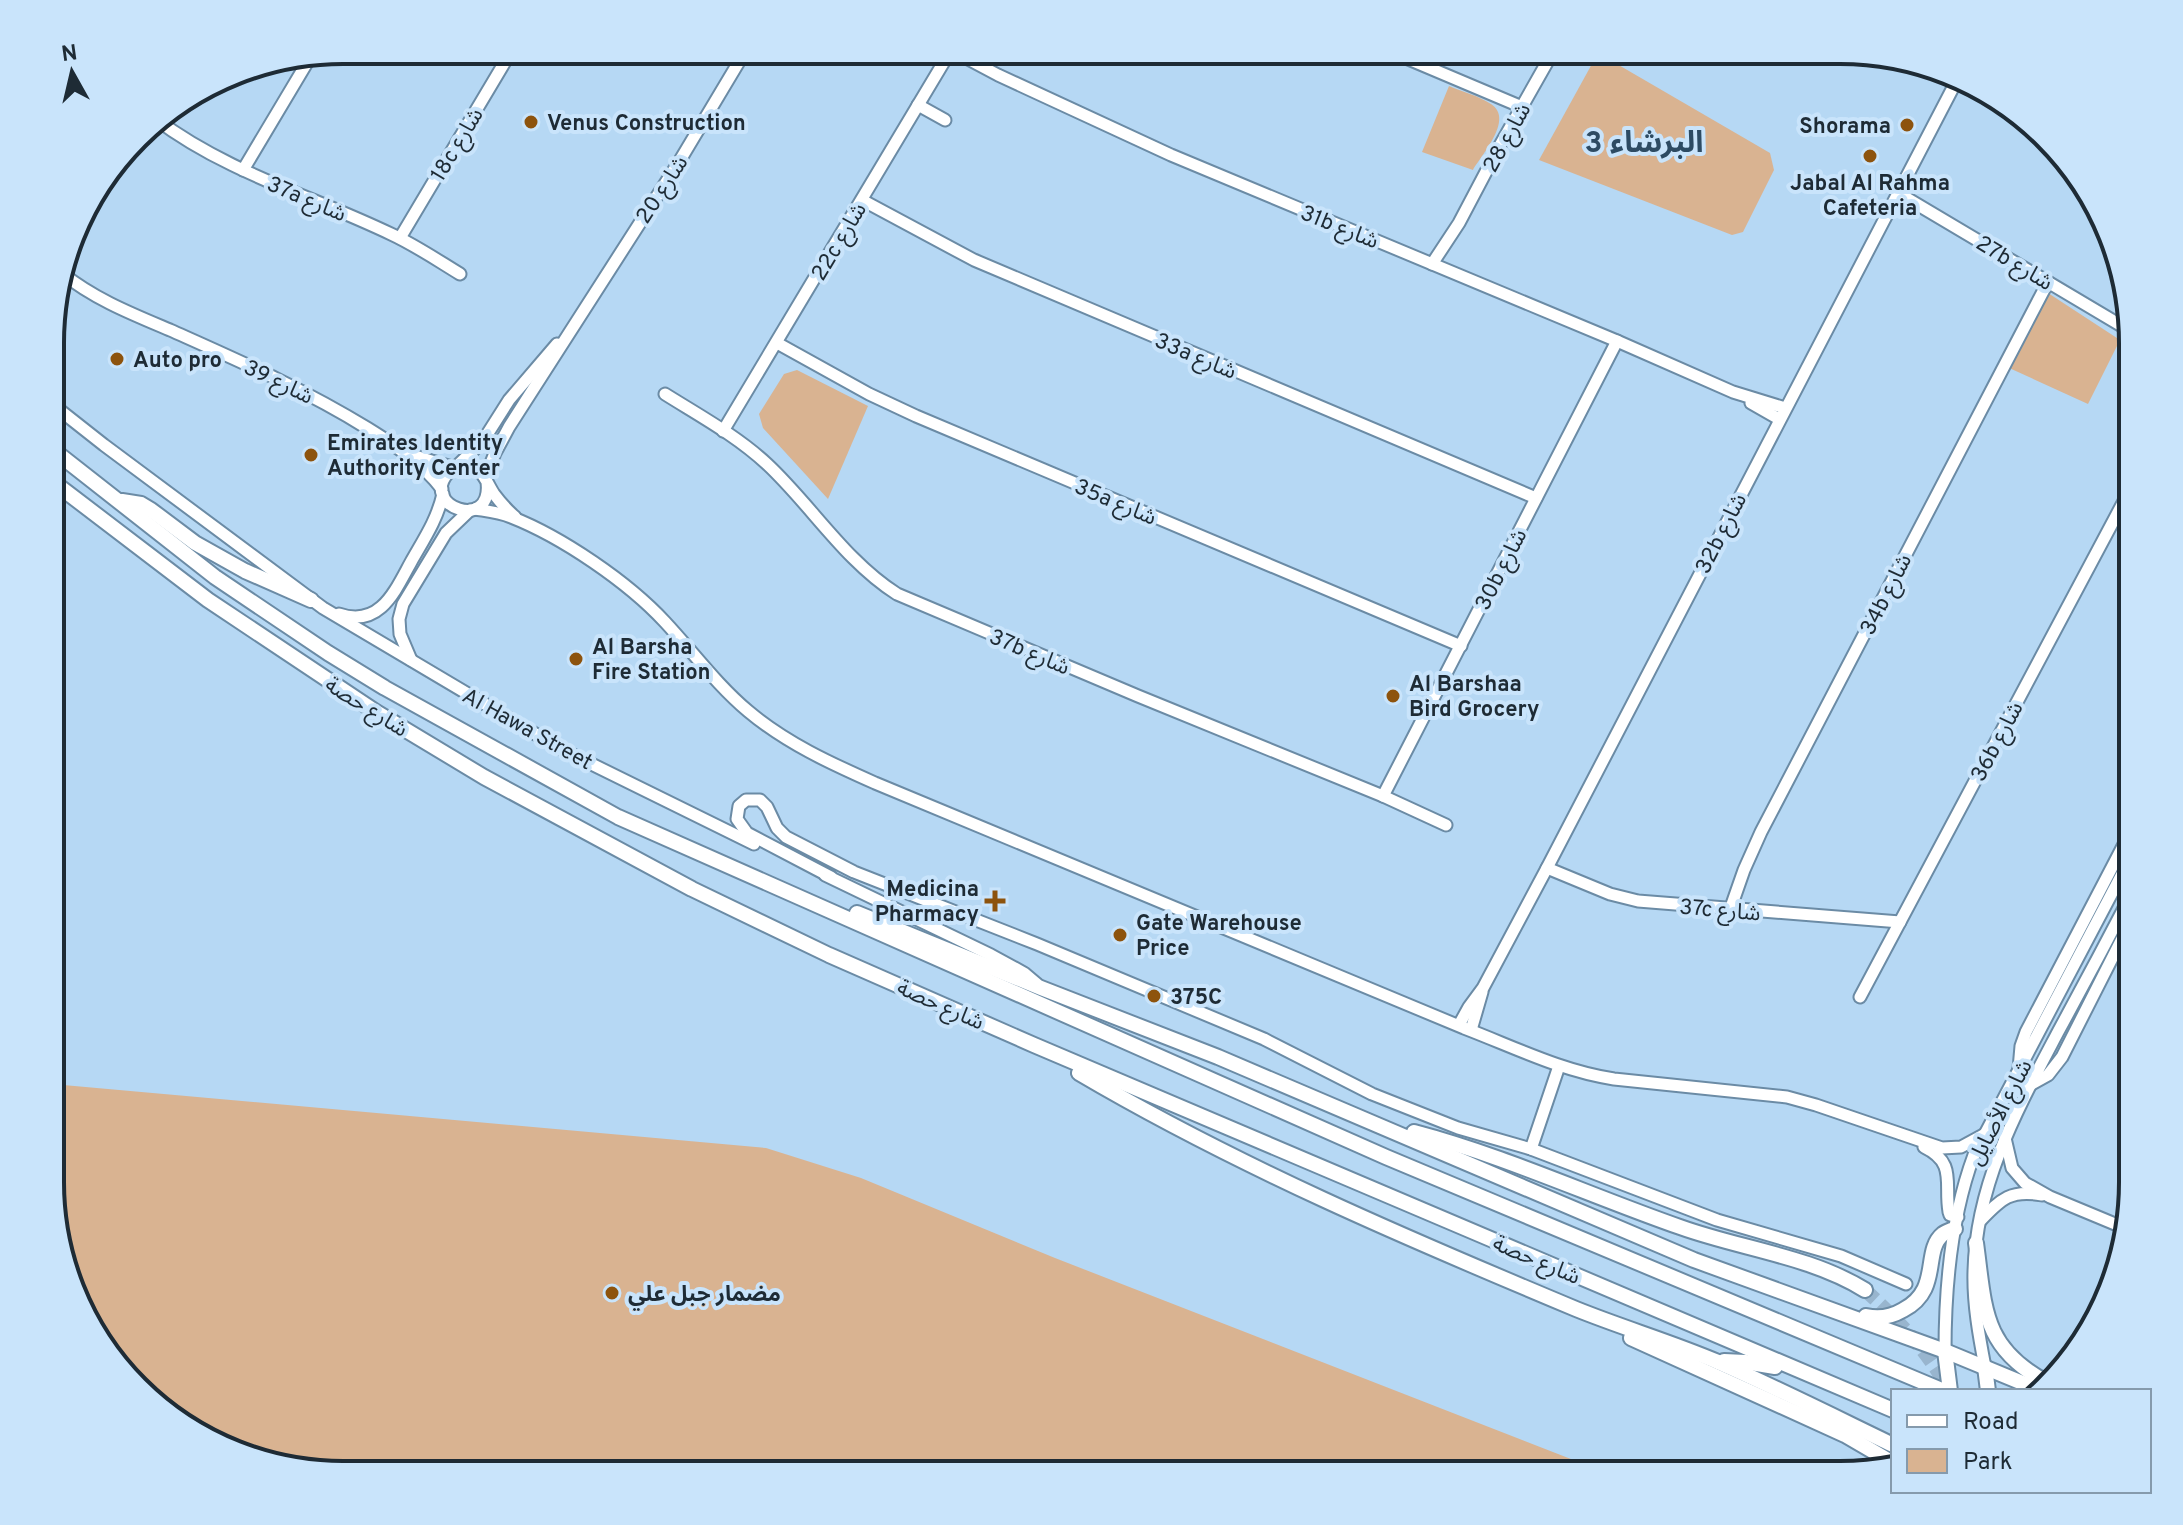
<svg xmlns="http://www.w3.org/2000/svg" width="2183" height="1525" viewBox="0 0 2183 1525" font-family="Overpass,'Noto Sans Arabic',sans-serif">
<style>
.green{fill:#d9b391}
.lines{fill:none;stroke-linecap:round;stroke-linejoin:round}
.major-tunnel{stroke:#98b5ce;stroke-width:14;stroke-dasharray:14 7;stroke-linecap:butt}
.minor-casing{stroke:#6b8ba5;stroke-width:15}
.major-casing{stroke:#6b8ba5;stroke-width:18}
.minor{stroke:#fff;stroke-width:11}
.major{stroke:#fff;stroke-width:14}
.poi-dot{fill:#8d530d;stroke:#c9e4fb;stroke-width:3}
.labels{text-anchor:middle;stroke-width:8;stroke-linejoin:round;paint-order:stroke}
.poi-label{font-size:22px;font-weight:bold;fill:#1e2b35;stroke:#c9e4fb;text-anchor:start}
.street-label{font-size:22px;fill:#1e2b35;stroke:#c9e4fb}
.district-label{font-size:30px;font-weight:bold;fill:#2d4b63;stroke:#c9e4fb}
.rim{fill:none;stroke:#1e2b35;stroke-width:4}
</style>
<rect width="100%" height="100%" fill="#b6d8f4"/>
<!-- green -->
<g class="green">
<polygon points="1598,53 1770,153 1774,170 1743,232 1732,235 1539,160"/>
<path d="M1449 86C1463 92 1479 96 1491 104 1514 119 1483 153 1473 170L1422 152Z"/>
<polygon points="2048,293 2120,340 2088,404 2007,367"/>
<polygon points="797,370 868,406 828,499 763,428 759,414 784,374"/>
<polygon points="52,1084 766,1148 861,1178 1055,1258 1612,1475 325,1474 249,1459 165,1415 90,1329 52,1219"/>
</g>
<g class="lines">
<!-- major-tunnel -->
<path class="major-tunnel" d="M1865 1290C1897 1319 1929 1352 1949 1391"/>
<defs>
<g id="minor">
<polyline points="951,50 998,75 1171,155 1617,341 1733,392 1785,408"/>
<polyline points="1387,50 1522,107"/>
<polyline points="918,105 945,120"/>
<path d="M156 119C226 172 312 196 391 234 415 245 437 260 460 274"/>
<polyline points="243,170 311,56"/>
<polyline points="1898,193 2132,332"/>
<polyline points="862,200 974,260 1536,498"/>
<polyline points="400,238 512,50"/>
<polyline points="1432,264 1459,223 1498,149 1554,50"/>
<path d="M62 273C94 299 132 314 170 330 237 360 304 389 367 428 396 446 421 462 442 489"/>
<polyline points="777,343 869,394 916,416 1461,646"/>
<path d="M665 394C700 416 737 436 767 464 811 505 845 561 897 594L1138 696 1383 796 1446 825"/>
<polyline points="1751,403 1779,419"/>
<polyline points="52,404 104,445 323,608 559,748 754,844"/>
<polyline points="723,431 951,50"/>
<polyline points="415,456 455,468"/>
<polyline points="457,466 483,441 509,400 557,344"/>
<polyline points="485,478 495,453 509,427 679,162 746,50"/>
<path d="M487 482C493 533 419 506 448 473 453 467 462 464 470 466 484 470 487 484 494 494 500 502 507 510 515 517"/>
<path d="M475 509C487 511 499 512 511 517 562 537 628 582 665 622 693 652 717 685 748 711 786 743 830 763 875 783L1464 1028C1514 1047 1561 1071 1614 1079L1787 1097 1816 1105 1942 1148 1961 1147 1985 1134"/>
<path d="M339 614C380 628 395 591 411 562 424 539 437 520 443 494"/>
<polyline points="411,660 400,634 399,619 403,604 446,533 470,510"/>
<polyline points="1383,796 1617,341"/>
<polyline points="1547,868 1610,894 1638,901 1900,922"/>
<polyline points="825,875 991,955 1024,973 1037,984"/>
<polyline points="831,877 747,833 737,819 739,806 746,800 760,800 767,807 777,828 786,837 854,872 1037,944 1264,1039 1372,1094 1458,1128 1531,1149 1717,1220 1841,1256 1906,1284"/>
<polyline points="1730,910 1744,870 1761,832 2048,282"/>
<polyline points="1860,997 2132,486"/>
<polyline points="1459,1025 1469,1007 1483,988 1547,868 1958,78"/>
<polyline points="1471,1030 1482,992"/>
<polyline points="2019,1069 2021,1046 2026,1032 2132,829"/>
<polyline points="2030,1085 2048,1075 2062,1057 2132,919"/>
<polyline points="2005,1138 2012,1168 2025,1183 2050,1197 2127,1229"/>
<path d="M1924 1147C1957 1163 1944 1183 1949 1212L1950 1215 1958 1217"/>
<polyline points="1531,1149 1559,1066"/>
<path d="M1981 1220C2001 1199 2011 1189 2042 1195"/>
<path d="M1945 1351C1945 1285 1951 1217 1974 1155L2132 855"/>
<path d="M1985 1367C1979 1336 1973 1303 1974 1271 1976 1183 2018 1108 2058 1032 2083 986 2108 939 2132 893"/>
</g>
<g id="major">
<polyline points="52,449 215,577 328,653 385,688 618,817 1386,1157 1944,1391"/>
<polyline points="52,481 208,600 376,712 484,777 692,889 829,955 1034,1045 1893,1410"/>
<polyline points="122,501 141,504 151,510 195,543 245,571 311,600"/>
<polyline points="857,913 1041,988 1218,1057 1694,1260 1945,1351 2037,1389"/>
<path d="M1079 1073C1237 1166 1406 1238 1576 1309 1623 1328 1671 1342 1718 1362 1777 1388 1835 1417 1893 1445"/>
<path d="M1414 1132C1505 1156 1591 1196 1680 1227 1741 1249 1810 1256 1865 1290"/>
<path d="M1976 1243C1985 1309 1982 1347 2046 1382"/>
<path d="M1866 1316C1879 1319 1891 1317 1903 1310 1942 1290 1922 1251 1943 1234 1944 1233 1953 1229 1955 1229"/>
<polyline points="1631,1338 1845,1435 1893,1463"/>
<polyline points="1945,1351 1950,1391"/>
<polyline points="1724,1361 1745,1362 1775,1367"/>
<polyline points="1985,1367 1988,1391"/>
</g>
</defs>
<!-- minor casing -->
<use href="#minor" class="minor-casing"/>
<!-- major casing -->
<use href="#major" class="major-casing"/>
<!-- minor -->
<use href="#minor" class="minor"/>
<!-- major -->
<use href="#major" class="major"/>
</g>
<!-- markers -->
<g class="poi-dot">
<circle cx="531" cy="122" r="8"/>
<circle cx="1907" cy="125" r="8"/>
<circle cx="1870" cy="156" r="8"/>
<circle cx="117" cy="359" r="8"/>
<circle cx="311" cy="455" r="8"/>
<circle cx="576" cy="659" r="8"/>
<circle cx="1393" cy="696" r="8"/>
<path d="M991 889h8v8h8v8h-8v8h-8v-8h-8v-8h8z"/>
<circle cx="1120" cy="935" r="8"/>
<circle cx="1154" cy="996" r="8"/>
<circle cx="612" cy="1293" r="8"/>
</g>
<g class="labels">
<!-- poi labels -->
<g class="poi-label">
<text x="547" y="130">Venus Construction</text>
<text x="1891" y="133" text-anchor="end">Shorama</text>
<text x="1870" y="190" text-anchor="middle">Jabal Al Rahma<tspan x="1870" dy="25">Cafeteria</tspan></text>
<text x="133" y="367">Auto pro</text>
<text x="327" y="450">Emirates Identity<tspan x="327" dy="25">Authority Center</tspan></text>
<text x="592" y="654">Al Barsha<tspan x="592" dy="25">Fire Station</tspan></text>
<text x="1409" y="691">Al Barshaa<tspan x="1409" dy="25">Bird Grocery</tspan></text>
<text x="979" y="896" text-anchor="end">Medicina<tspan x="979" dy="25">Pharmacy</tspan></text>
<text x="1136" y="930">Gate Warehouse<tspan x="1136" dy="25">Price</tspan></text>
<text x="1170" y="1004">375C</text>
<text x="628" y="1301">مضمار جبل علي</text>
</g>
<!-- street labels -->
<g class="street-label">
<text transform="translate(1506 137) rotate(-61)" y="8">شارع 28</text>
<text transform="translate(456 144) rotate(-59)" y="8">18c شارع</text>
<text transform="translate(661 189) rotate(-57)" y="8">شارع 20</text>
<text transform="translate(307 198) rotate(23)" y="8">37a شارع</text>
<text transform="translate(1340 226) rotate(22)" y="8">31b شارع</text>
<text transform="translate(838 241) rotate(-59)" y="8">22c شارع</text>
<text transform="translate(2015 262) rotate(31)" y="8">27b شارع</text>
<text transform="translate(1196 355) rotate(23)" y="8">33a شارع</text>
<text transform="translate(279 381) rotate(26)" y="8">شارع 39</text>
<text transform="translate(1116 501) rotate(23)" y="8">35a شارع</text>
<text transform="translate(1720 533) rotate(-63)" y="8">32b شارع</text>
<text transform="translate(1500 569) rotate(-63)" y="8">30b شارع</text>
<text transform="translate(1885 594) rotate(-63)" y="8">34b شارع</text>
<text transform="translate(1030 651) rotate(23)" y="8">37b شارع</text>
<text transform="translate(367 706) rotate(32)" y="8">شارع حصة</text>
<text transform="translate(528 728) rotate(29)" y="8">Al Hawa Street</text>
<text transform="translate(1996 741) rotate(-62)" y="8">36b شارع</text>
<text transform="translate(1720 909) rotate(5)" y="8">37c شارع</text>
<text transform="translate(941 1004) rotate(24)" y="8">شارع حصة</text>
<text transform="translate(1999 1112) rotate(-63)" y="8">شارع الأصايل</text>
<text transform="translate(1537 1259) rotate(23)" y="8">شارع حصة</text>
</g>
<!-- district labels -->
<g class="district-label">
<text x="1644" y="152">البرشاء 3</text>
</g>
</g>
<!-- crop -->
<path d="M0 0H2183V1525H0ZM343 64H1840A279 279 0 0 1 2119 343V1182A279 279 0 0 1 1840 1461H343A279 279 0 0 1 64 1182V343A279 279 0 0 1 343 64Z" fill="#c9e4fb" fill-rule="evenodd"/>
<path class="rim" d="M343 64H1840A279 279 0 0 1 2119 343V1182A279 279 0 0 1 1840 1461H343A279 279 0 0 1 64 1182V343A279 279 0 0 1 343 64Z"/>
<!-- legend -->
<rect x="1891" y="1389" width="260" height="104" fill="#c9e4fb" stroke="#859aac" stroke-width="2"/>
<rect x="1907" y="1415" width="40" height="12" fill="#ffffff" stroke="#859aac" stroke-width="2"/>
<text x="1963" y="1429" font-size="24" fill="#1e2b35">Road</text>
<rect x="1907" y="1449" width="40" height="24" fill="#d9b391" stroke="#859aac" stroke-width="2"/>
<text x="1963" y="1469" font-size="24" fill="#1e2b35">Park</text>
<!-- north arrow -->
<g transform="translate(72 72) rotate(352)" stroke="#c9e4fb" stroke-width="6" paint-order="stroke">
<path d="M0-6L14 30L0 20L-14 30Z" fill="#1e2b35"/>
<text y="-12" font-size="22" font-weight="bold" text-anchor="middle" fill="#1e2b35">N</text>
</g>
</svg>
